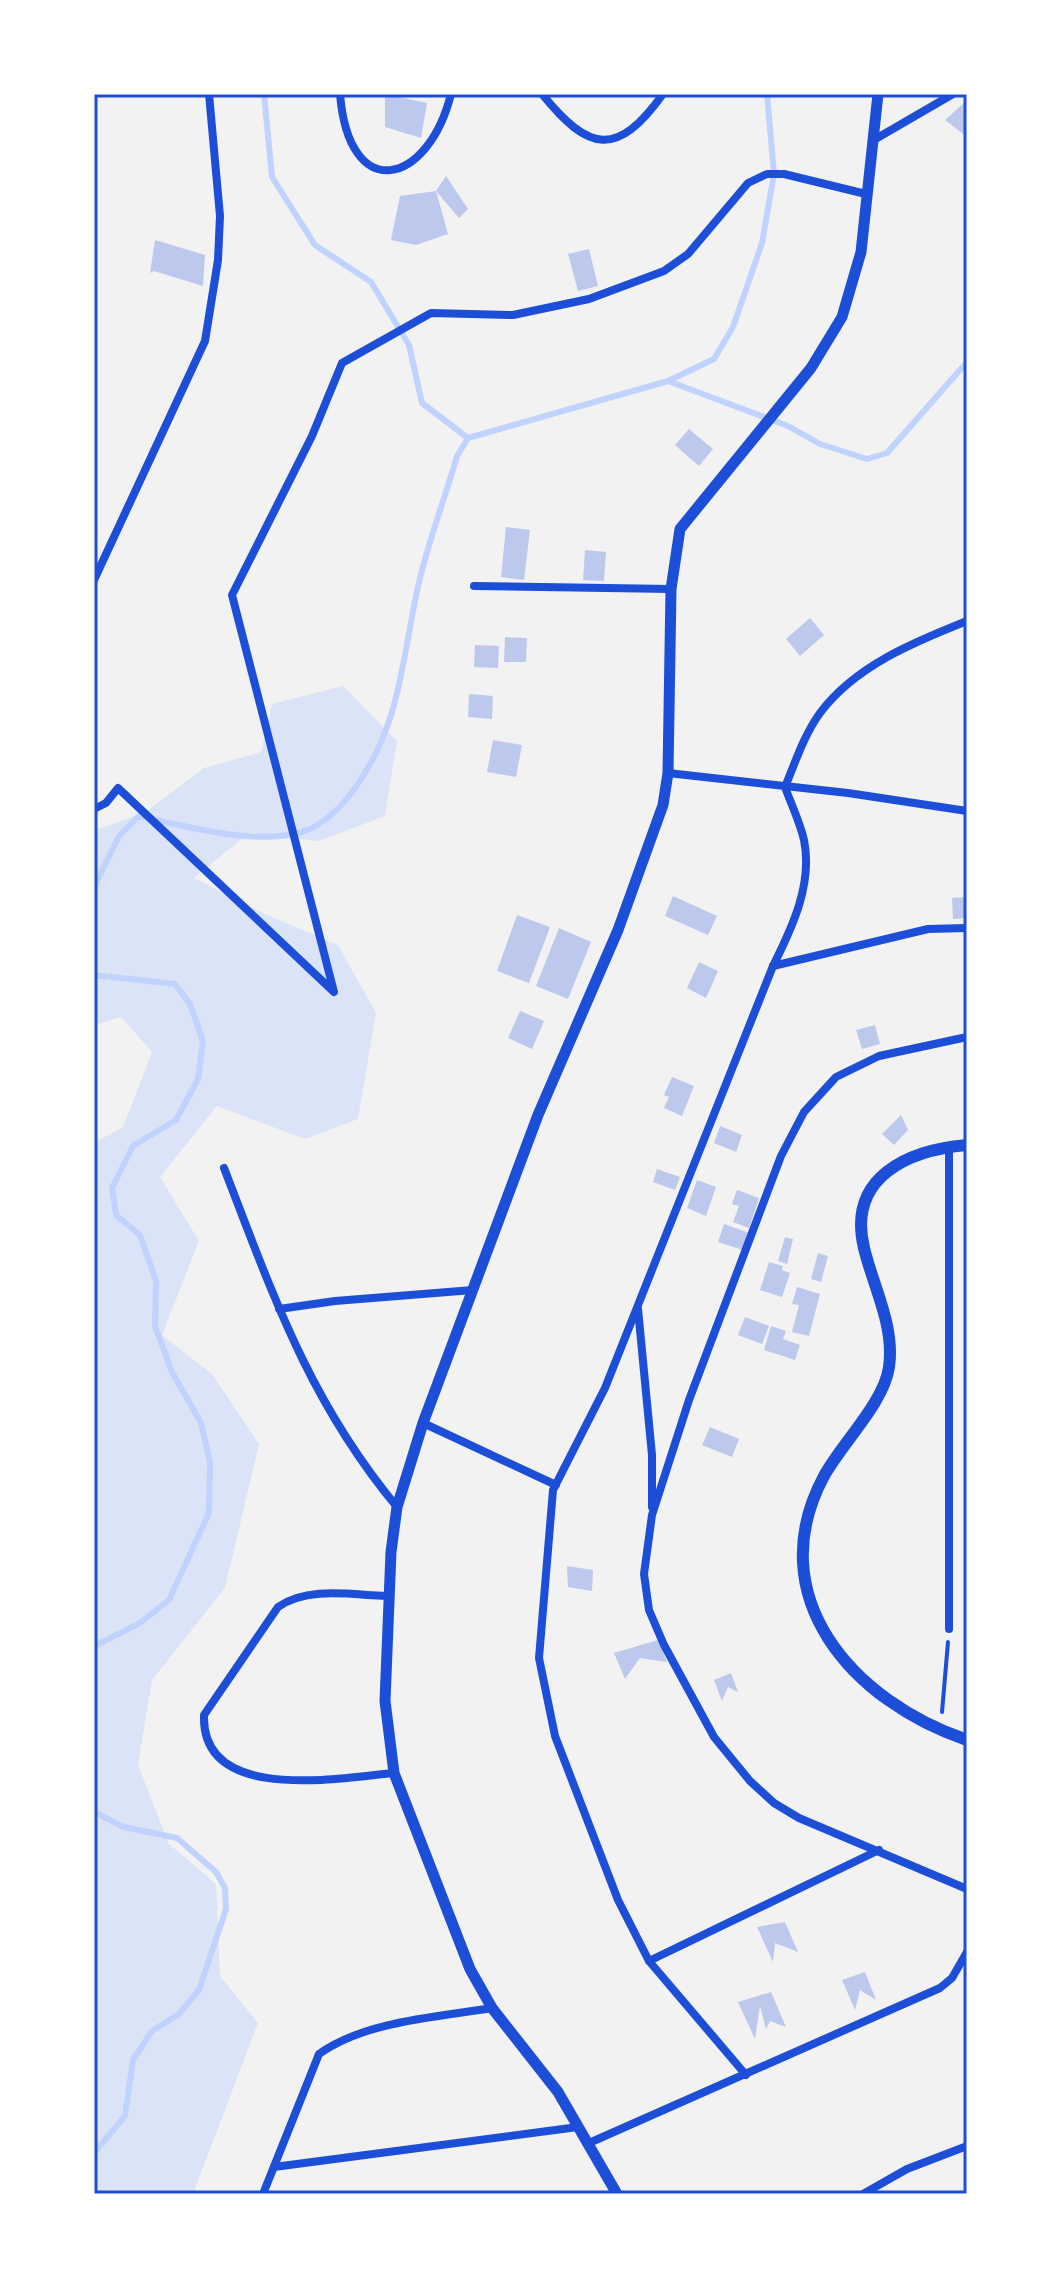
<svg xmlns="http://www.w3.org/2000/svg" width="1061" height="2288" viewBox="0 0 1061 2288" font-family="Lato,sans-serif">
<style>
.green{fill:#dbe4f7}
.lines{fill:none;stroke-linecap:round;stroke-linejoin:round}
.stream{stroke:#bfd3fe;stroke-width:6}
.building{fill:#bdc9ec}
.path{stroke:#1d4ed8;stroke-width:4}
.minor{stroke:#1d4ed8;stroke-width:8}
.tertiary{stroke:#1d4ed8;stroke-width:11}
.secondary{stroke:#1d4ed8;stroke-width:12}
.neatline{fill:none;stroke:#1d4ed8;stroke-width:3}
</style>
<rect width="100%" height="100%" fill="#f2f2f2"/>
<!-- green -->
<polygon class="green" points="343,686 397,741 385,816 319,841 249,833 194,878 265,914 338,945 376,1013 358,1119 305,1139 217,1106 160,1177 199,1241 162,1335 212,1374 259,1444 225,1588 152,1680 138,1765 169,1844 216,1884 220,1976 258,2023 193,2194 94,2194 94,1143 123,1127 152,1052 121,1017 94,1025 94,831 147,811 204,768 261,752 272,704"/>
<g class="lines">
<!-- stream -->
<g class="stream">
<polyline points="264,94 272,177 315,245 371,282 409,345 422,403 468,438"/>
<polyline points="967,210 967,216"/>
<polyline points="668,381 714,359 733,327 762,243 774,174 767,94"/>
<path d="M94 887 119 836 139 816C185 826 255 846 302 832 324 825 340 808 353 791 399 728 401 669 416 596 425 549 444 502 457 456L468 438 668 381 788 426 820 444 867 459 887 453 967 362"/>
<polyline points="94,975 175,984 190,1004 203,1041 198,1079 176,1120 133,1146 112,1188 116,1215 140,1235 156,1281 155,1326 172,1372 201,1423 210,1462 209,1513 169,1600 140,1623 94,1646"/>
<polyline points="94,1812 124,1827 177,1838 216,1872 225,1888 226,1909 199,1990 179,2014 152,2031 133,2060 125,2116 94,2153"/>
</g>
</g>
<!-- building -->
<g class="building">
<polygon points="385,94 427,103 421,138 385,127"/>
<polygon points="967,100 967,137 945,120"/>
<polygon points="446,176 468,209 459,218 436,191"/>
<polygon points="436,191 448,234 416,245 391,240 400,196"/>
<polygon points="155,240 205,255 203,286 154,271 150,273"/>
<polygon points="589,249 598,286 578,291 568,254"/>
<polygon points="689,429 713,449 699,466 675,445"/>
<polygon points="506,527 530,530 524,580 501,577"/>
<polygon points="585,550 606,552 604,581 583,580"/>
<polygon points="810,618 824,635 800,656 786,639"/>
<polygon points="505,637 527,638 526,662 504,662"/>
<polygon points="475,645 499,646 498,668 474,667"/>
<polygon points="469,694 493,696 492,719 468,717"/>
<polygon points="493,740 522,745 516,777 487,772"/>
<polygon points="673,896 717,916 708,935 665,916"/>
<polygon points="967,897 967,918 953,919 952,898"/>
<polygon points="517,915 550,927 529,983 497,971"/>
<polygon points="559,928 591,942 568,999 536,986"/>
<polygon points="699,962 718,971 706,998 687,988"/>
<polygon points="520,1011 544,1021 532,1049 508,1038"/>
<polygon points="875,1025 880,1044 862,1049 856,1030"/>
<polygon points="672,1077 694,1086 682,1116 664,1108 669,1097 664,1095"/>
<polygon points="901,1115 908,1130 894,1145 882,1134"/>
<polygon points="720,1126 742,1135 736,1152 714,1143"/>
<polygon points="657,1169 680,1177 675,1190 653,1182"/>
<polygon points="697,1180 716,1187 706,1216 687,1208"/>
<polygon points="737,1190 759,1198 749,1228 733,1222 739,1206 732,1204"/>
<polygon points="724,1224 749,1233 743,1250 718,1242"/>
<polygon points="785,1237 793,1239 787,1264 778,1261"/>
<polygon points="818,1253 828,1256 821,1282 811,1279"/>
<polygon points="769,1262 783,1266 782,1270 790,1273 782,1297 760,1290"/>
<polygon points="797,1287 820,1294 809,1336 792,1332 799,1305 792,1304"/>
<polygon points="745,1317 769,1326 762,1344 738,1335"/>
<polygon points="771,1326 786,1331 783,1339 800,1345 795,1360 764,1350"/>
<polygon points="710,1427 739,1439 732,1457 702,1445"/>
<polygon points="567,1566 593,1570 592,1591 568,1587"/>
<polygon points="658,1640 667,1662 640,1658 625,1679 614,1653"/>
<polygon points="731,1673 738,1692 728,1687 722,1701 714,1680"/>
<polygon points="785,1922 798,1952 775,1943 773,1962 757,1927"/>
<polygon points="865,1972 876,2000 860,1990 855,2010 842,1980"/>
<polygon points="771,1992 786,2027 770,2021 766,2029 760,2006 755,2039 738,2002"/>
</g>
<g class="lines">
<!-- path -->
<polyline class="path" points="942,1712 948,1642"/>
<!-- minor -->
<g class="minor">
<path d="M340 94C349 205 428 186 451 94"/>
<path d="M542 94C589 152 617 158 663 94"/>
<polyline points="872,141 953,94"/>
<polyline points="94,580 205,341 218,260 220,216 209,94"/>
<polyline points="474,586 671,589"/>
<polyline points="668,773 848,793 967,811"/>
<polyline points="94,809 106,803 118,788 334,992 232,595 312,436 342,363 431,313 513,315 589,299 664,271 688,254 748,183 767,174 784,174 866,194"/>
<polyline points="773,966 928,929 967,928"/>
<polyline points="967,1037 879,1056 836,1077 804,1112 781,1156 689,1400 652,1515 644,1574 649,1610 664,1645 714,1737 750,1781 774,1803 799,1818 967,1889"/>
<path d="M224 1168C273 1295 309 1401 397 1507"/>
<polyline points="279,1309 335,1301 473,1290"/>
<polyline points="638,1309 652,1455 652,1507"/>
<polyline points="423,1423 556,1485"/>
<path d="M386 1596C352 1595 308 1586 278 1607L204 1715C201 1804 340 1778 394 1773"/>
<polyline points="949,1629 949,1147"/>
<polyline points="649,1961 879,1850"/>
<path d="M746 2075 649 1961 618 1900 555 1736 539 1658 553 1490 605 1388 773 966C792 928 813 884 804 840 800 822 791 804 785 787 795 763 804 735 820 713 855 666 914 642 967 621"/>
<polyline points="589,2143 940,1988 952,1978 967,1952"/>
<polyline points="274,2167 578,2127"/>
<path d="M263 2194 319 2054C365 2021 437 2017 492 2008"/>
<polyline points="863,2194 907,2169 967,2146"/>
</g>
<!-- tertiary -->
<polyline class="tertiary" points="617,2194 558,2092 492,2008 470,1969 394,1773 385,1701 391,1552 397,1507 423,1423 538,1115 618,930 663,805 668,773 671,589 680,529 811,368 842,317 861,252 878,94"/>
<!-- secondary -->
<path class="secondary" d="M967 1145C908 1150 847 1177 864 1248 873 1286 895 1326 889 1367 884 1403 842 1443 824 1476 759 1597 854 1702 967 1740"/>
</g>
<!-- border -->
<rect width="1061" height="2288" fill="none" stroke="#ffffff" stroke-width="192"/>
<rect x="96" y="96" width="869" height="2096" class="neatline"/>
</svg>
